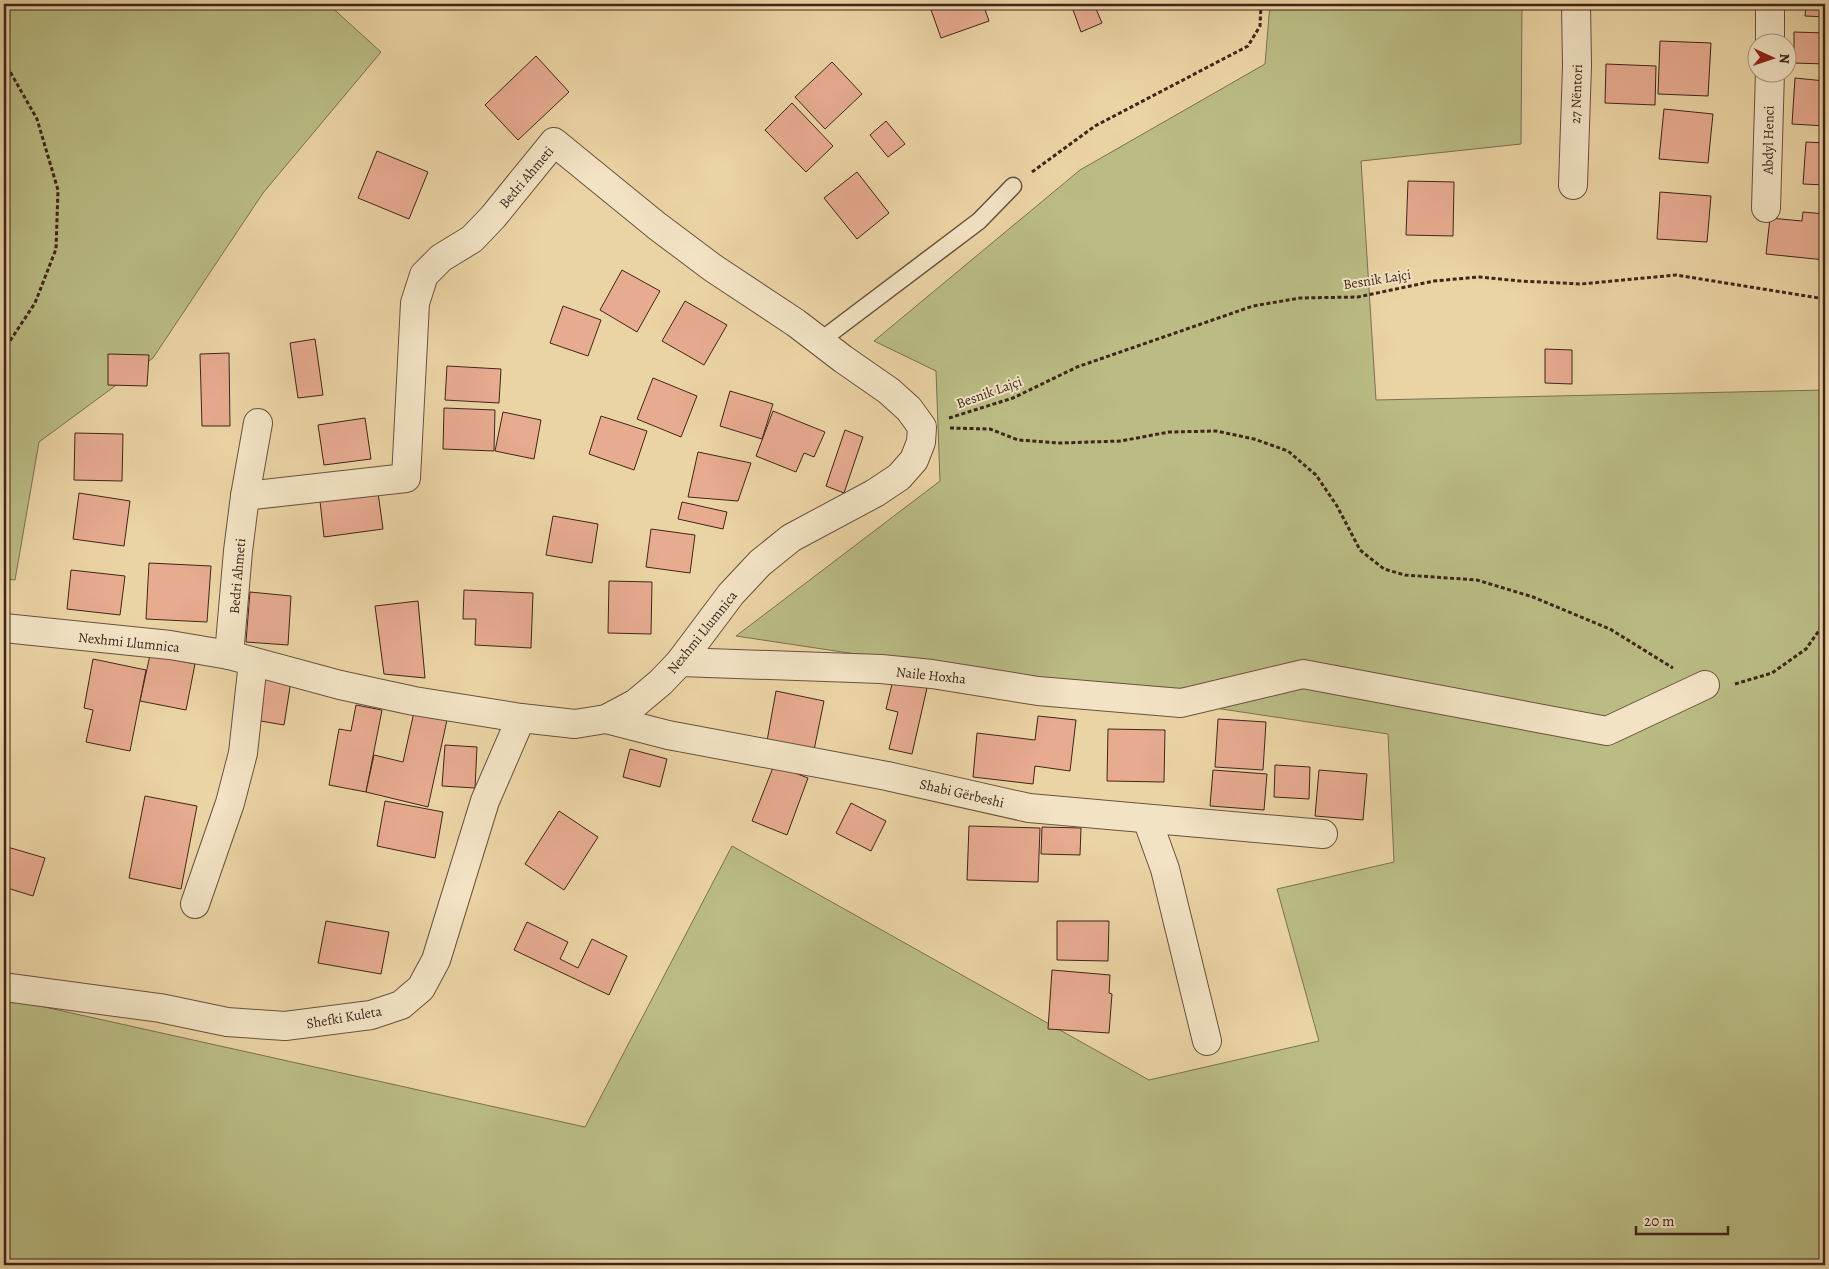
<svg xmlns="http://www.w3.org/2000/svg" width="1829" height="1269" viewBox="0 0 1829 1269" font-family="Alegreya,serif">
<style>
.green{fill:#babc84;stroke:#7c7050}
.building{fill:#e7ab90;stroke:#3f251b}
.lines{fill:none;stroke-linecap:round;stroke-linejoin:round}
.lane-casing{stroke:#6a513d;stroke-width:19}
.street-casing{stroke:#6a513d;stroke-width:30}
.path{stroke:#3f251b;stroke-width:3;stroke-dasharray:4 2.5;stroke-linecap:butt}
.lane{stroke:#f2e3c4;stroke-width:16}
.street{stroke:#f2e3c4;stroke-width:28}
.labels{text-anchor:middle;stroke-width:4;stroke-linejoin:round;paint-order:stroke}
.street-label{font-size:14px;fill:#3f251b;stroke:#f2e3c4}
</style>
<rect width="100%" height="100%" fill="#ebd4a4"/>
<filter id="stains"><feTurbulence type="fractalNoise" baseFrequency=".004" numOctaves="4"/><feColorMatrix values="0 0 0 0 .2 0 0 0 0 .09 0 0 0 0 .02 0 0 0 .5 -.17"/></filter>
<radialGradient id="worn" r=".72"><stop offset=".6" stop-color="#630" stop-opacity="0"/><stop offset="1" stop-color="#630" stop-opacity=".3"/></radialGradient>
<!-- green -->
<g class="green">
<polygon points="4,4 328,4 381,52 263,193 153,358 39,442 15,580 4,579"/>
<polygon points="1270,4 1522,4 1521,144 1361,161 1376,400 1825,390 1825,1265 4,1265 4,998 585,1127 732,846 1149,1080 1319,1041 1277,889 1394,862 1388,734 736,636 940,481 936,371 874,341 1080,170 1265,64"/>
</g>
<!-- building -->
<g class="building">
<polygon points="929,4 983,4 989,21 941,38"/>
<polygon points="1081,4 1094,4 1102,23 1081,32 1072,7"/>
<polygon points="1806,4 1825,4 1825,17 1805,16"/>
<polygon points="1794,32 1825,33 1825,64 1794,63"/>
<polygon points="1660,41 1711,43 1708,96 1658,94"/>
<polygon points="536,56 569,92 518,140 485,105"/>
<polygon points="832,62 862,94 825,129 795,97"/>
<polygon points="1606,64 1656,66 1655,105 1605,103"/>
<polygon points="1795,78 1825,81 1825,126 1792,124"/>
<polygon points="792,103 833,146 806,172 765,130"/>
<polygon points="1664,109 1713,114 1708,163 1659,159"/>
<polygon points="886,121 905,144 888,157 870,135"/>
<polygon points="1806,142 1825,143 1825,185 1803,184"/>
<polygon points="377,151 428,172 409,219 358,198"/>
<polygon points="857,172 889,213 857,239 824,198"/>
<polygon points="1408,181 1454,182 1453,236 1406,235"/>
<polygon points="1660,192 1711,196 1707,242 1657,239"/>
<polygon points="1803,212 1825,214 1825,260 1766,254 1770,218 1802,221"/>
<polygon points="622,270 660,291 637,332 600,310"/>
<polygon points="685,301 727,325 704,365 662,341"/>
<polygon points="563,306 601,320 588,356 550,343"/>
<polygon points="315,339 323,395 298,398 290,343"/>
<polygon points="1545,349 1572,350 1572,384 1545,383"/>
<polygon points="229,353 230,426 202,426 200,354"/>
<polygon points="108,354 149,355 147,386 108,385"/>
<polygon points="447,366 501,369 499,403 445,400"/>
<polygon points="653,378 697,396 681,437 637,419"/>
<polygon points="730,391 773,404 762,439 720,426"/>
<polygon points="444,408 495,410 494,451 443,449"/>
<polygon points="773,411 825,432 814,457 804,453 796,472 756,456"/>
<polygon points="503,412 541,420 534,459 495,451"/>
<polygon points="601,416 647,431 634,470 589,454"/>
<polygon points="365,418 371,459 324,465 318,425"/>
<polygon points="845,430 863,437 844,493 826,486"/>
<polygon points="75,433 123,434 122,481 74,480"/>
<polygon points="698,452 751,463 738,501 688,497"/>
<polygon points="377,485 383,529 324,537 319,492"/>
<polygon points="79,493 130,501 124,546 73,539"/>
<polygon points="682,502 727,512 723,529 678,519"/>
<polygon points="553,516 598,524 592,563 546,555"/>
<polygon points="651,529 695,535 690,573 646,567"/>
<polygon points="149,563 211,566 207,622 146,619"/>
<polygon points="71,570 125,576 120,615 67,609"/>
<polygon points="609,581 652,582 651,634 608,633"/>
<polygon points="464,590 533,593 531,648 475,645 476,619 463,619"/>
<polygon points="250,592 291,596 288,645 246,642"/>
<polygon points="418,601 425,678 384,674 375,606"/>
<polygon points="150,655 195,664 186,710 140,701"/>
<polygon points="93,659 146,670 130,751 86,742 93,710 84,708"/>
<polygon points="256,675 291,681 284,725 249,719"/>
<polygon points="893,680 927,688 912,754 889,749 898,712 886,709"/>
<polygon points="776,691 824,701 814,750 767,741"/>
<polygon points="356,705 382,710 366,792 329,785 339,729 351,731"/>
<polygon points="414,712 447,720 428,807 366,792 374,755 403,762"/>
<polygon points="1038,716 1076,720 1070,771 1035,766 1033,784 973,777 977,733 1035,740"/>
<polygon points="1218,719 1266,722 1263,770 1215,767"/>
<polygon points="1108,729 1165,730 1164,782 1107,781"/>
<polygon points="445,745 477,747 475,788 442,786"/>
<polygon points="630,749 667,759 660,787 623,777"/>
<polygon points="774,765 808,778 787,835 752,821"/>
<polygon points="1275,765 1310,767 1309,799 1274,797"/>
<polygon points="1213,770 1267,774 1264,810 1210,806"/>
<polygon points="1319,770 1367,774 1363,820 1315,816"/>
<polygon points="145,796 197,806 181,889 129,878"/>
<polygon points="385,801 443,812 435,858 377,846"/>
<polygon points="851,803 886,821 871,851 836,833"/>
<polygon points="559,811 598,837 564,890 525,864"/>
<polygon points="969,826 1040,828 1038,882 967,880"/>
<polygon points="1042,827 1081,828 1080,855 1041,854"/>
<polygon points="4,846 45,858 33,896 4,887"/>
<polygon points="326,921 389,932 381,974 318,963"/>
<polygon points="1057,921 1109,921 1108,961 1057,960"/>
<polygon points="527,922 568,942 560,959 578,968 592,939 627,956 609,995 514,950"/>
<polygon points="1052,970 1110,975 1109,993 1112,994 1109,1033 1048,1029"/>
</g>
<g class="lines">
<defs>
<polyline id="lane" points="820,341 979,221 1013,186"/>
<g id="street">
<polyline points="1770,42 1770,4"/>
<polyline points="1573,185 1577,66 1576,4"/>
<polyline points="1766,208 1770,72"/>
<polyline points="4,628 170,645 229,655 340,685 414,701 521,718 575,724 606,719 636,703 661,682 680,662 731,594 760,563 791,538 875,493 899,477 914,460 921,442 922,427 909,409 889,391 843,359 796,323 713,268 657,226 554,142 493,217 472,239 441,258 424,275 415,303 406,478 245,496"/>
<polyline points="229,655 238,551 245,496 258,423"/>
<polyline points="680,662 881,669 932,674 1038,691 1181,703 1303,674 1607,731 1705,685"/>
<polyline points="606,719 668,735 887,776 1029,808 1323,834"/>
<polyline points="1147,819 1165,869 1207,1041"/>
<polyline points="195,904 230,803 243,753 253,662"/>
<polyline points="4,987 160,1008 227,1022 285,1026 371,1015 401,1005 421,988 436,960 485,801 521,718"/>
</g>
</defs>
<!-- lane casing -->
<use href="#lane" class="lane-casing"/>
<!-- street casing -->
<use href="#street" class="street-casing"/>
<!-- path -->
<g class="path">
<polyline points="4,61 37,119 58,190 56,249 35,303 4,350"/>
<polyline points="1032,172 1095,126 1248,46 1260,26 1261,4"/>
<polyline points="949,418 1013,398 1077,367 1253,306 1300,298 1358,297 1434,281 1479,277 1520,281 1581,284 1676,275 1825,299"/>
<polyline points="950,428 990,429 1018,440 1060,443 1121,441 1169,432 1216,431 1254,439 1288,451 1316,475 1337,506 1360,550 1384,569 1405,575 1477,580 1533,597 1610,629 1673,668"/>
<polyline points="1735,684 1772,673 1806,649 1825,622"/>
</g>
<!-- lane -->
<use href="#lane" class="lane"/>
<!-- street -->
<use href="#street" class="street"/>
</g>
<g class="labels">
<!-- street labels -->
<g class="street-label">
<text transform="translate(1576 94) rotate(-88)" y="5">27 Nëntori</text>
<text transform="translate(1768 140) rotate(-89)" y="5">Abdyl Henci</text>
<text transform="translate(526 177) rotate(-50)" y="5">Bedri Ahmeti</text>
<text transform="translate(1377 279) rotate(-9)" y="5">Besnik Lajçi</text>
<text transform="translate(989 392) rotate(-20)" y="5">Besnik Lajçi</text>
<text transform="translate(237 576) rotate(-85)" y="5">Bedri Ahmeti</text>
<text transform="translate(702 632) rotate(-51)" y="5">Nexhmi Llumnica</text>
<text transform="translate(129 642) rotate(6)" y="5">Nexhmi Llumnica</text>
<text transform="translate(931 675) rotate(6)" y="5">Naile Hoxha</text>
<text transform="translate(962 793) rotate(13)" y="5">Shabi Gërbeshi</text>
<text transform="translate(344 1017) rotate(-10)" y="5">Shefki Kuleta</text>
</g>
</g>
<!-- margin -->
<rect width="1829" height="1269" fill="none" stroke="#ebd4a4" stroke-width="20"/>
<rect x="5" y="5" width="1819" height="1259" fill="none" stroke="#3f251b" stroke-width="2.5"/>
<rect x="10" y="10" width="1809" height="1249" fill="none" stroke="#3f251b"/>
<!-- north arrow -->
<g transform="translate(1772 58) rotate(93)"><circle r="24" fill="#f2e3c4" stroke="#aa9780"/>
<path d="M0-4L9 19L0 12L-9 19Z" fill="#8f2418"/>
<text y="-8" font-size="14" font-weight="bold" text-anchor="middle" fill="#3f251b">N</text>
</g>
<!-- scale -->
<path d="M1636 1226v8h92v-8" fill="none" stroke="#3f251b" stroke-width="2.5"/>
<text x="1644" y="1226" font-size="15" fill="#3f251b" stroke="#f2e3c4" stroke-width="4" paint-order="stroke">20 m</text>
<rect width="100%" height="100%" filter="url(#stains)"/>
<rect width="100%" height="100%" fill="url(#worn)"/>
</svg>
